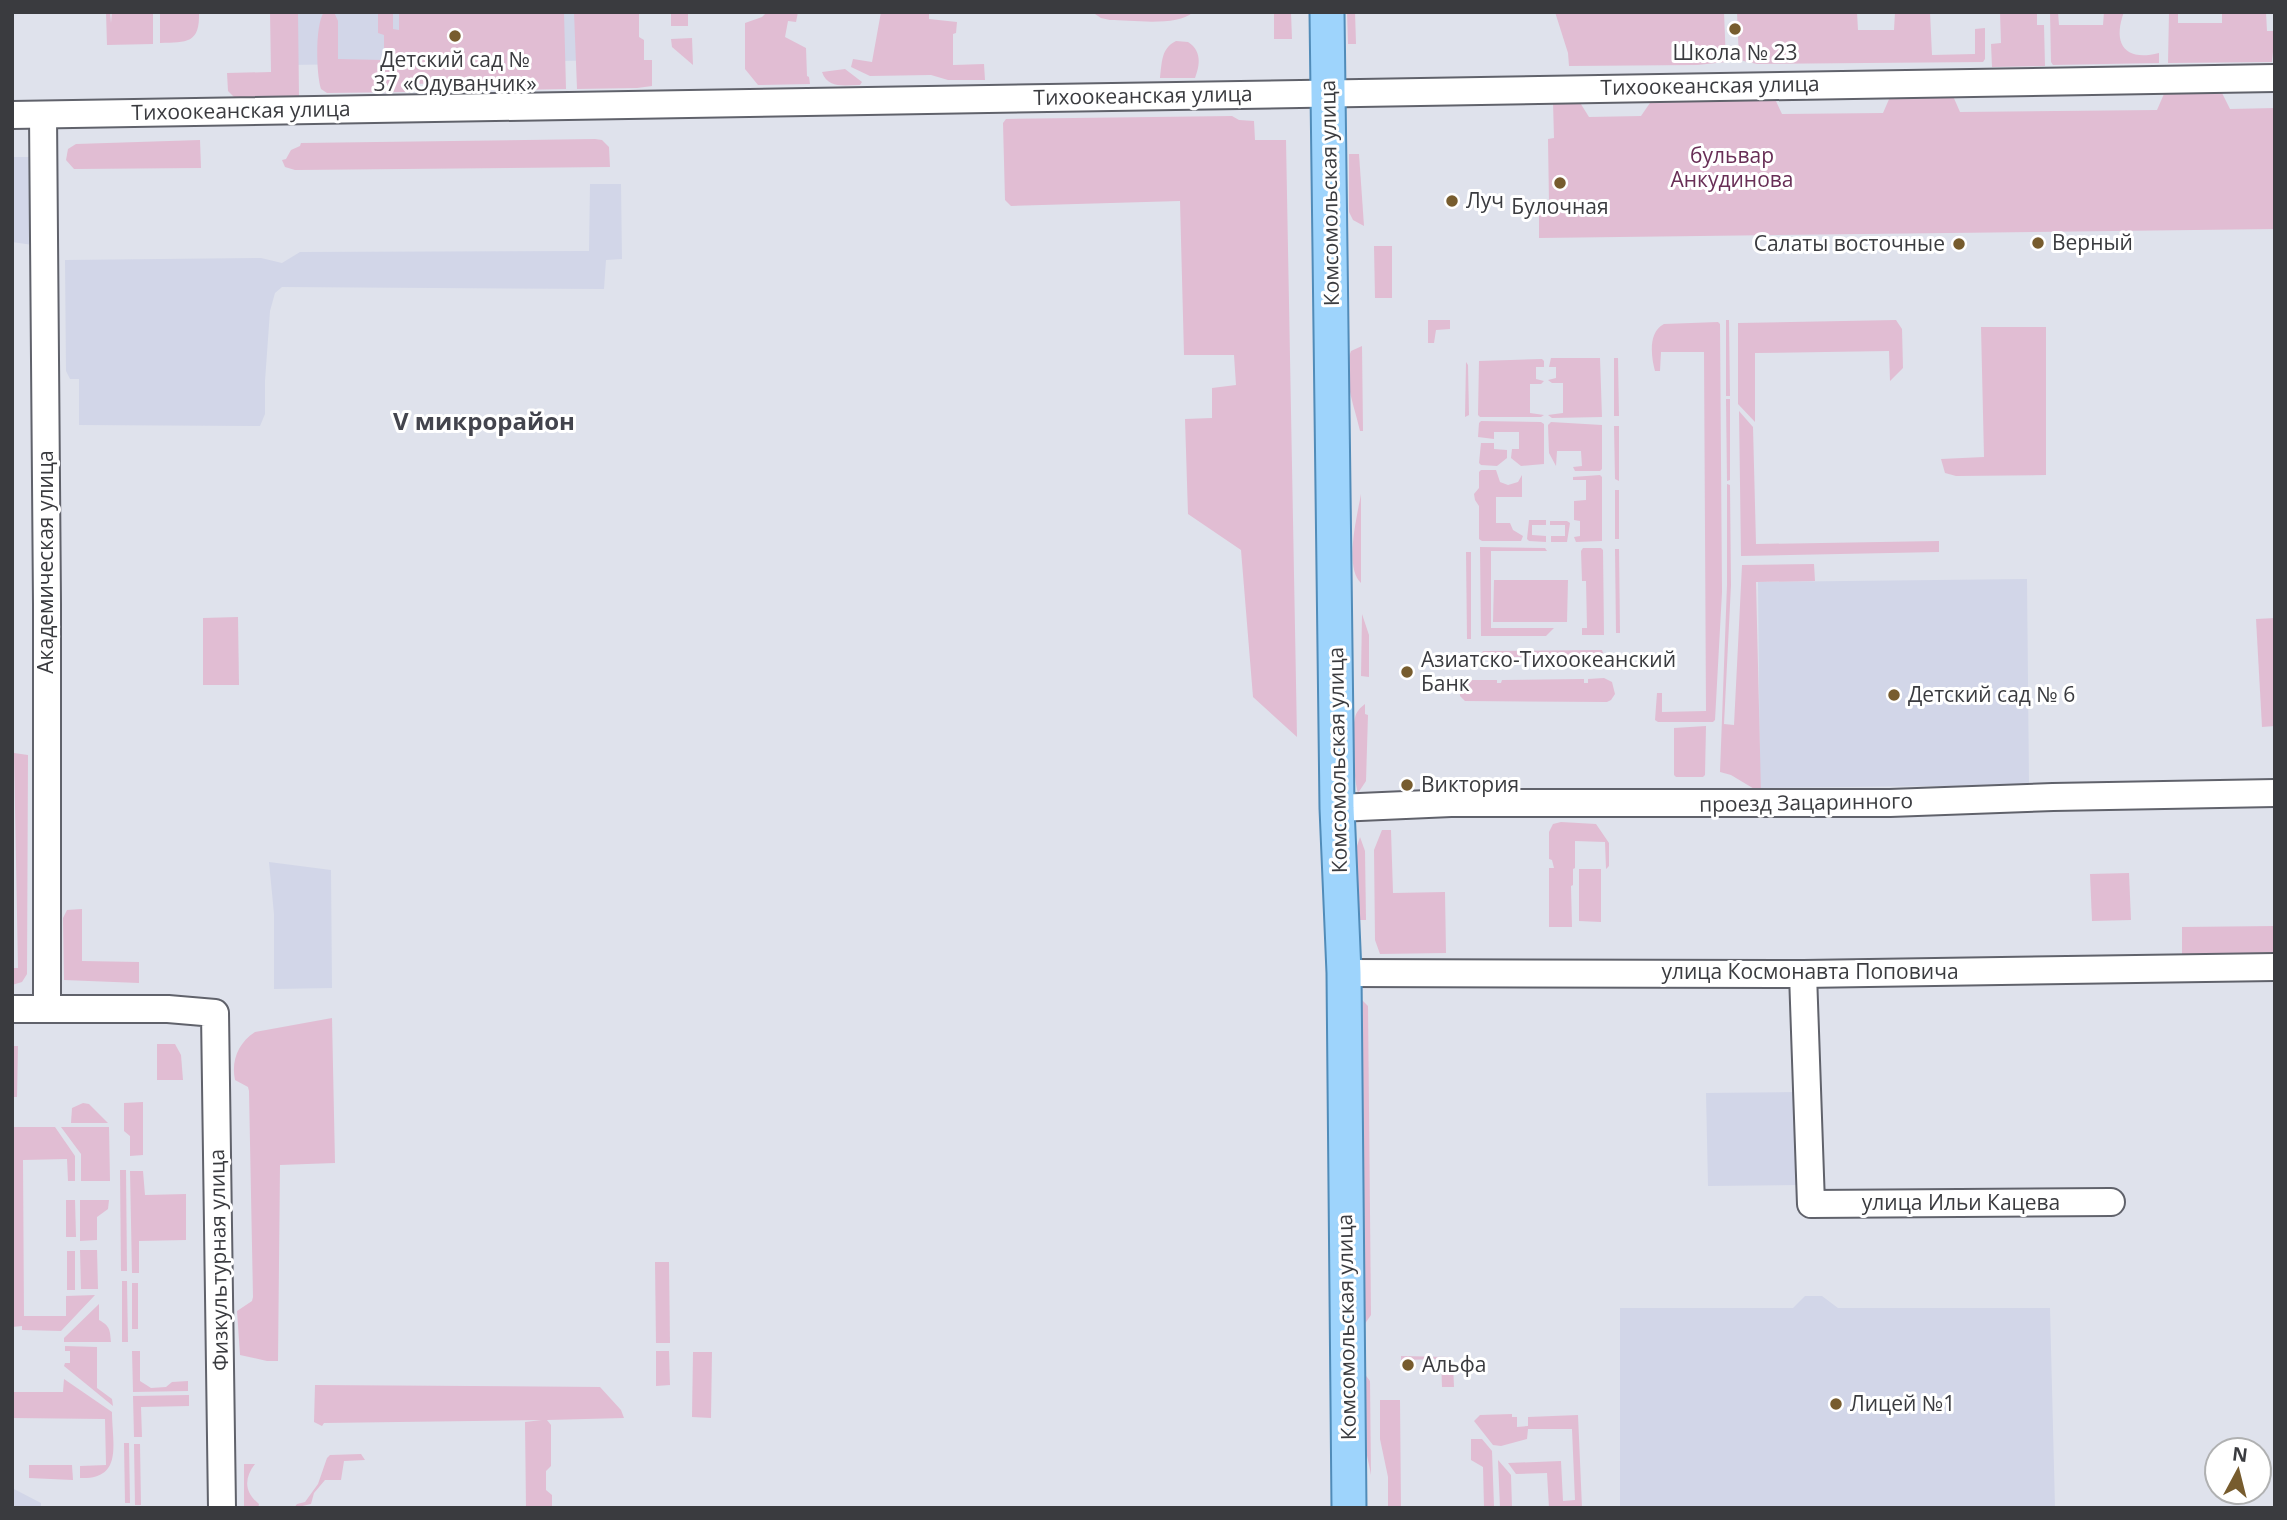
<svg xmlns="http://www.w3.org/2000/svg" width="2287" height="1520" viewBox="0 0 2287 1520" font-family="'Open Sans',sans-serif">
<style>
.built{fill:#d2d6e8}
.green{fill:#e1bdd3}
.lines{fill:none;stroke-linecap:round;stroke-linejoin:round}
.minor-casing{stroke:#60626b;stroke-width:30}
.major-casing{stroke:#518cb9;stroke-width:37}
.minor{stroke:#fff;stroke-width:26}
.major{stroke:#9ed4fc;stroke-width:33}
.poi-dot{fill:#775c2e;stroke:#fff;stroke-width:2.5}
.labels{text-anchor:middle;stroke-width:6;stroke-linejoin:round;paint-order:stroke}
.poi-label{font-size:21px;fill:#3a3b3f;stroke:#fff;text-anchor:start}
.street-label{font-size:21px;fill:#3a3b3f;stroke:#fff}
.park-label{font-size:21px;fill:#682e56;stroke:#fff}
.quarter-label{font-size:24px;font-weight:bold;fill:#43444d;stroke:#fff}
</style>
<rect width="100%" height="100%" fill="#dfe2ec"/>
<!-- built -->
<g class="built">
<polygon points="287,12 623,12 624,60 288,65"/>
<polygon points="12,157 32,157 33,245 12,242"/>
<polygon points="590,184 621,184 622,259 606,260 604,289 282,287 275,293 270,311 265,381 265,414 260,426 79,425 79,379 70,379 66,371 65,260 261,258 282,263 300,252 589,251"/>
<polygon points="2027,579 2029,785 1760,788 1758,582"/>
<polygon points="269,862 331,870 332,988 274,989 274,914"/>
<polygon points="1797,1092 1798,1185 1708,1186 1706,1093"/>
<polygon points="1805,1296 1822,1296 1838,1308 2050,1308 2055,1508 1620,1508 1620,1308 1793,1308"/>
<polygon points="12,1488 41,1503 41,1508 12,1508"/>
</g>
<!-- green -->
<g class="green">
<polygon points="106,12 110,12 111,23 112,12 153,12 153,44 107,45"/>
<path d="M160 12H199C200 44 187 42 160 43Z"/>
<polygon points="270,12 298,12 299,98 235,98 228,91 227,73 271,72"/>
<path d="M324 12H334L338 21V59L384 60V35L378 33V12H393V29L399 30V12H564L566 89 513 90 507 82 412 84 407 92 327 93 321 89C316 74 315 24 324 12Z"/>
<polygon points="574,12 639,12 639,37 644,40 644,60 652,60 652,86 637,88 577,89"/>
<rect x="671" y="12" width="17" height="14"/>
<polygon points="767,12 798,12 796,22 788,21 785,37 806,48 807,76 809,77 810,84 758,85 745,69 745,23 762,17"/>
<polygon points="881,12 929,12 929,19 957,22 956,33 953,34 953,65 984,64 985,80 948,80 931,75 870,76 851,67 853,59 872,62"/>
<path d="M1092 12H1193C1178 27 1131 20 1110 20L1101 18Z"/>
<polygon points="1274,12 1291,12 1292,39 1274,39"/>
<polygon points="1347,12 1355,12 1356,44 1348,44"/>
<polygon points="1555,12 1724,12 1726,62 1697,65 1569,66 1568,53"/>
<polygon points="1737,12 1857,12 1858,30 1894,30 1895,12 1930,12 1932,55 1975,54 1975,29 1985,28 1985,59 1983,62 1757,64 1739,60"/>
<polygon points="2000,12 2037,12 2037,25 2044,25 2045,66 1992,67 1991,44 2001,43"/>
<path d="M2050 12H2058L2059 25H2103L2104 12H2124C2112 44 2125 62 2159 53V63L2053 65 2051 62Z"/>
<polygon points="2169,12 2178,12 2178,23 2222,23 2222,12 2266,12 2267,31 2275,31 2272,62 2168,63"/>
<polygon points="692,38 693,65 672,47 671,39"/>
<path d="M1176 41 1188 42C1202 51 1200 65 1195 78H1160C1162 63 1161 48 1176 41Z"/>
<path d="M845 69 862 82 860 85C844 85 828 89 822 72Z"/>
<polygon points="2222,93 2230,109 2275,108 2275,229 1539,238 1539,204 1549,203 1548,139 1554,138 1553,102 1579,101 1589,117 1641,116 1652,100 1775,99 1782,114 1883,113 1890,97 1953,96 1960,112 2157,110 2164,94"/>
<polygon points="1232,116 1239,120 1254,121 1255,140 1286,140 1297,737 1253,697 1241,550 1188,514 1185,419 1212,418 1212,388 1236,385 1234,355 1184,355 1180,201 1011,206 1005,200 1003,123 1006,119"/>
<polygon points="595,139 602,140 609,147 610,167 295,170 285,167 282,160 286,159 291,150 300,146 301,143"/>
<polygon points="200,140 201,168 74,169 66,160 68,149 76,144"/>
<polygon points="1349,154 1359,154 1364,226 1353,220 1349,212"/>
<polygon points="1374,246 1392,246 1392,298 1375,298"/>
<polygon points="1428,320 1450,320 1450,329 1436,330 1434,343 1428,343"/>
<polygon points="1726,320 1729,320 1730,396 1726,396"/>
<polygon points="1896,320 1902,329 1903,368 1890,381 1889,351 1755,353 1755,422 1738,404 1738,323"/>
<path d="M1718 322 1720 324 1722 592 1715 720 1713 722H1658L1655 720 1657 693H1662V712L1706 711 1704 352H1661L1660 371H1655C1651 356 1648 332 1664 324Z"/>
<polygon points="1981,327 2046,327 2046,475 1956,476 1945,473 1941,459 1984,457"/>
<path d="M1362 346 1363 431H1360C1355 407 1341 375 1351 351Z"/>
<polygon points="1551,358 1600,358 1602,417 1552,418 1548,415 1563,413 1563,383 1552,383 1548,380 1556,378 1556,367 1549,367"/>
<polygon points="1614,358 1618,358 1619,416 1614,416"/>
<polygon points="1542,359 1544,361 1544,367 1536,367 1536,379 1544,381 1541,384 1530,384 1530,413 1544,415 1541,417 1480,417 1478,415 1479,361"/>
<polygon points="1466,362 1468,365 1469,415 1465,417"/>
<polygon points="1726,399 1730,399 1730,480 1727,481"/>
<polygon points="1739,411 1753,427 1756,544 1939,541 1939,552 1741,556"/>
<polygon points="1481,421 1541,422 1544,424 1544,464 1521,466 1511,458 1512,449 1519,449 1519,432 1494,432 1494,439 1478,437 1479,423"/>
<polygon points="1551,422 1602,425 1602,469 1600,471 1575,471 1573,467 1582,466 1581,451 1557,451 1556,466 1549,453 1548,425"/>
<polygon points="1614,426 1619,426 1619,481 1615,479"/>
<polygon points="1481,443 1494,443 1494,449 1507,450 1507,458 1497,466 1481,465 1479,463"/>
<polygon points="1481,470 1496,470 1500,482 1508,485 1518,482 1522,475 1522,497 1496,497 1496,523 1510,523 1513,530 1523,536 1521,541 1482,541 1479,539 1479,506 1475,500 1474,494 1479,488 1479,472"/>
<polygon points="1600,475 1602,477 1602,541 1576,542 1574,537 1580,536 1580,521 1574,520 1574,501 1586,500 1586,480 1573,480 1573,477"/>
<polygon points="1727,484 1730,485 1731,585 1724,724 1734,725 1742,565 1814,564 1815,581 1756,582 1761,793 1731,775 1720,772 1727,585"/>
<rect x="1615" y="490" width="4" height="49"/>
<path d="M1361 494V583C1344 567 1357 517 1361 494Z"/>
<polygon points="1529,520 1546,520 1546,525 1532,525 1532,535 1546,536 1546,542 1529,541 1527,539"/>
<polygon points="1550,521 1567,521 1570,523 1567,542 1551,542 1551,536 1565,536 1565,525 1550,525"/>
<polygon points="1480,547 1545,548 1547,551 1491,551 1491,628 1554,628 1546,636 1481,636"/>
<polygon points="1583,548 1601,548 1603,550 1604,635 1582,635 1582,628 1587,628 1586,581 1582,581 1581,551"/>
<polygon points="1615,549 1619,549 1620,633 1616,633"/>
<polygon points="1466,552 1471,552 1471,639 1467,639"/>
<polygon points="1494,580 1568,580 1567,622 1493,622"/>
<polygon points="1362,614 1369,635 1369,677 1361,676"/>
<polygon points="238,617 239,685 203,685 203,618"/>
<polygon points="2275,618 2275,726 2262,727 2256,619"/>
<polygon points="1602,650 1603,653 1587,654 1587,657 1497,657 1497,654 1481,654 1483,651"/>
<polygon points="1604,678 1612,682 1615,694 1611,700 1607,702 1465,701 1460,696 1460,688 1472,680 1497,680 1497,683 1501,683 1502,680 1584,679 1584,683 1588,683 1588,679"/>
<path d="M1365 704V714L1368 715 1366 781 1358 793C1354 782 1351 731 1355 718 1356 712 1360 708 1365 704Z"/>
<polygon points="1706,726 1705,775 1703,777 1676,777 1674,775 1674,728"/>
<polygon points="14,753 28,755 27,974 22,982 12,985 12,968 18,968"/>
<polygon points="1561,822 1596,824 1609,843 1609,866 1606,869 1605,842 1575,841 1575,868 1573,869 1573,885 1571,886 1572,927 1549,927 1549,868 1554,868 1552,860 1549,859 1549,832 1553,824"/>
<polygon points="1382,830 1391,830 1393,893 1445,892 1446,953 1380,954 1375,940 1374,850"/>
<polygon points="1360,837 1365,851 1366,920 1357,920 1357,846"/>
<polygon points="1579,869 1601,869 1601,922 1579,921"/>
<polygon points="2129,873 2131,920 2092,921 2090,874"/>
<polygon points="82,909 82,961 139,962 139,983 64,980 63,918 67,910"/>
<polygon points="2275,926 2275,958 2182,959 2182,927"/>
<polygon points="1361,999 1368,1006 1371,1315 1364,1325"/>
<path d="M332 1018 335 1163 280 1165 278 1361H267L240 1355 237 1311 252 1301 253 1297 249 1091 248 1087 235 1080C231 1061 238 1043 255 1032Z"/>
<polygon points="157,1044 175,1044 181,1055 183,1080 157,1080"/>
<polygon points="12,1046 18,1046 17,1097 12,1097"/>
<polygon points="143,1102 143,1155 130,1156 130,1136 124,1131 124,1103"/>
<polygon points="83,1103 89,1104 108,1123 71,1123 72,1108"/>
<polygon points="12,1127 55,1127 75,1156 75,1181 68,1181 67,1159 23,1160 24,1316 66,1316 66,1296 95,1295 61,1331 22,1330 22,1326 12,1327"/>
<polygon points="61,1127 109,1127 110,1181 81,1181 81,1154"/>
<polygon points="120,1170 126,1170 127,1271 121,1271"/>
<polygon points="130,1171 143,1171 145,1195 186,1194 186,1240 139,1241 139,1273 132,1273"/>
<polygon points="66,1200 75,1200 76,1237 66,1237"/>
<polygon points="80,1200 109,1200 108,1209 97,1217 97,1240 80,1241"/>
<polygon points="80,1250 97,1250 98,1289 81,1289"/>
<rect x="67" y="1251" width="8" height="39"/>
<polygon points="655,1262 669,1262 670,1343 656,1343"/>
<polygon points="122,1281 127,1281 128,1342 122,1342"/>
<rect x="132" y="1283" width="6" height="46"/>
<path d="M99 1304V1320C110 1326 110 1330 111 1342H64V1338Z"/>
<polygon points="65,1346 97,1347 97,1388 112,1399 113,1406 64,1366 65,1363 70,1363 70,1351 65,1351"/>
<polygon points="132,1351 140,1351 140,1381 151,1388 166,1387 172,1382 188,1381 188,1391 133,1392"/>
<polygon points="656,1351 669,1351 670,1385 656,1386"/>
<polygon points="693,1352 712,1352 711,1418 692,1417"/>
<polygon points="1401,1356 1449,1357 1453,1364 1454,1387 1442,1387 1441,1359 1401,1360"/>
<polygon points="1363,1372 1370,1381 1371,1475 1362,1431"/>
<path d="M64 1379 112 1412C112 1443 124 1480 80 1478V1466L106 1465 105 1419 12 1418V1392H63Z"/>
<polygon points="315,1385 600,1387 621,1410 624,1418 547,1420 551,1425 551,1466 546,1471 546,1490 552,1495 552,1508 531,1506 526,1508 525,1422 542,1420 324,1423 322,1426 314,1422"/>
<polygon points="189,1395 189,1406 141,1407 142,1437 134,1437 133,1396"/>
<polygon points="1400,1400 1401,1508 1388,1508 1388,1477 1380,1439 1380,1400"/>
<polygon points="1512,1414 1512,1417 1517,1417 1517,1427 1528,1426 1528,1417 1578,1415 1582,1508 1549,1508 1547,1473 1516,1474 1508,1463 1561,1461 1563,1501 1575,1500 1572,1429 1528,1429 1527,1439 1501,1446 1493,1445 1474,1421 1480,1415"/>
<polygon points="1471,1439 1482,1439 1492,1451 1494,1506 1484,1507 1483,1467 1471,1460"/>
<polygon points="124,1443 129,1443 130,1503 125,1503"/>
<polygon points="134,1444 140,1444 141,1505 135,1505"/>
<polygon points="361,1454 365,1460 344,1461 341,1480 325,1480 314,1493 311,1504 294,1508 297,1504 305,1502 318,1484 327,1458 330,1455"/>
<polygon points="1498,1460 1511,1475 1512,1508 1500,1508"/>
<path d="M244 1464H255C244 1478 244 1492 259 1504L258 1508H244Z"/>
<polygon points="29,1465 72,1465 73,1480 29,1478"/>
</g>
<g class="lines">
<defs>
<g id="minor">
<polyline points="12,115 2275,78"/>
<polyline points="43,115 47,604 47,1009"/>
<polyline points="1337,808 1451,803 1890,803 2053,797 2275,793"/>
<polyline points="1344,973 1803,974 2275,967"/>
<polyline points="1803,974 1811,1204 2111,1202"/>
<polyline points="12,1009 168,1009 215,1013 222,1508"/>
</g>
<polyline id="major" points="1327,12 1337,808 1344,973 1349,1508"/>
</defs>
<!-- minor casing -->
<use href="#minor" class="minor-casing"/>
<!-- major casing -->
<use href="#major" class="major-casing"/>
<!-- minor -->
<use href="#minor" class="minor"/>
<!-- major -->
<use href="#major" class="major"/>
</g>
<!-- markers -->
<g class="poi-dot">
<circle cx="1735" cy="29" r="7"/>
<circle cx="455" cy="36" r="7"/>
<circle cx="1560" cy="183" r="7"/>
<circle cx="1452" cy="201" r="7"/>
<circle cx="2038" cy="243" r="7"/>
<circle cx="1959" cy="244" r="7"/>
<circle cx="1407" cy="672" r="7"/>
<circle cx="1894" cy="695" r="7"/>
<circle cx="1407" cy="785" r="7"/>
<circle cx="1408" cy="1365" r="7"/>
<circle cx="1836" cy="1404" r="7"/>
</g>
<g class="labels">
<!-- poi labels -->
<g class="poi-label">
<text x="1735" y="60" text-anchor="middle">Школа № 23</text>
<text x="455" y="67" text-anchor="middle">Детский сад №<tspan x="455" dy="24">37 «Одуванчик»</tspan></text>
<text x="1466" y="208">Луч</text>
<text x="1560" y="214" text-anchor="middle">Булочная</text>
<text x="2052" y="250">Верный</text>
<text x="1945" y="251" text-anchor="end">Салаты восточные</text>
<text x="1421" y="667">Азиатско-Тихоокеанский<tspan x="1421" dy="24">Банк</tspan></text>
<text x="1908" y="702">Детский сад № 6</text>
<text x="1421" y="792">Виктория</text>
<text x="1422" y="1372">Альфа</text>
<text x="1850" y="1411">Лицей №1</text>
</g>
<!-- street labels -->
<g class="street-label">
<text transform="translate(1710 86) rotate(-1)" y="7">Тихоокеанская улица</text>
<text transform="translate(1143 96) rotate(-1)" y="7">Тихоокеанская улица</text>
<text transform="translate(241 111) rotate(-1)" y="7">Тихоокеанская улица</text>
<text transform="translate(1330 193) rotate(-91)" y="7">Комсомольская улица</text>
<text transform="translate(46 562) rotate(-90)" y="7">Академическая улица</text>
<text transform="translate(1338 760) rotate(-91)" y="7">Комсомольская улица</text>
<text transform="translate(1806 803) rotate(-1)" y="7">проезд Зацаринного</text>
<text x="1810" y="979">улица Космонавта Поповича</text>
<text x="1961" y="1210">улица Ильи Кацева</text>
<text transform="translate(219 1260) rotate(-91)" y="7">Физкультурная улица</text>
<text transform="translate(1347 1327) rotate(-91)" y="7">Комсомольская улица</text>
</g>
<!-- park labels -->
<g class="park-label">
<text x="1732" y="163">бульвар<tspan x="1732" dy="24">Анкудинова</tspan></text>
</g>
<!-- quarter labels -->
<g class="quarter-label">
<text x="484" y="430">V микрорайон</text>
</g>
</g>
<!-- border -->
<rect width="2287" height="1520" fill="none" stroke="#3a3b3f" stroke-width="28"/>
<!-- north arrow -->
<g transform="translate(2238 1471) rotate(7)"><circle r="33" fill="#ffffff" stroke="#b0b1b2" stroke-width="2"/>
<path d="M0-5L12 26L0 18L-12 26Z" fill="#775c2e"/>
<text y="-10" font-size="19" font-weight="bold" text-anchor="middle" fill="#3a3b3f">N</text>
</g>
</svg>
